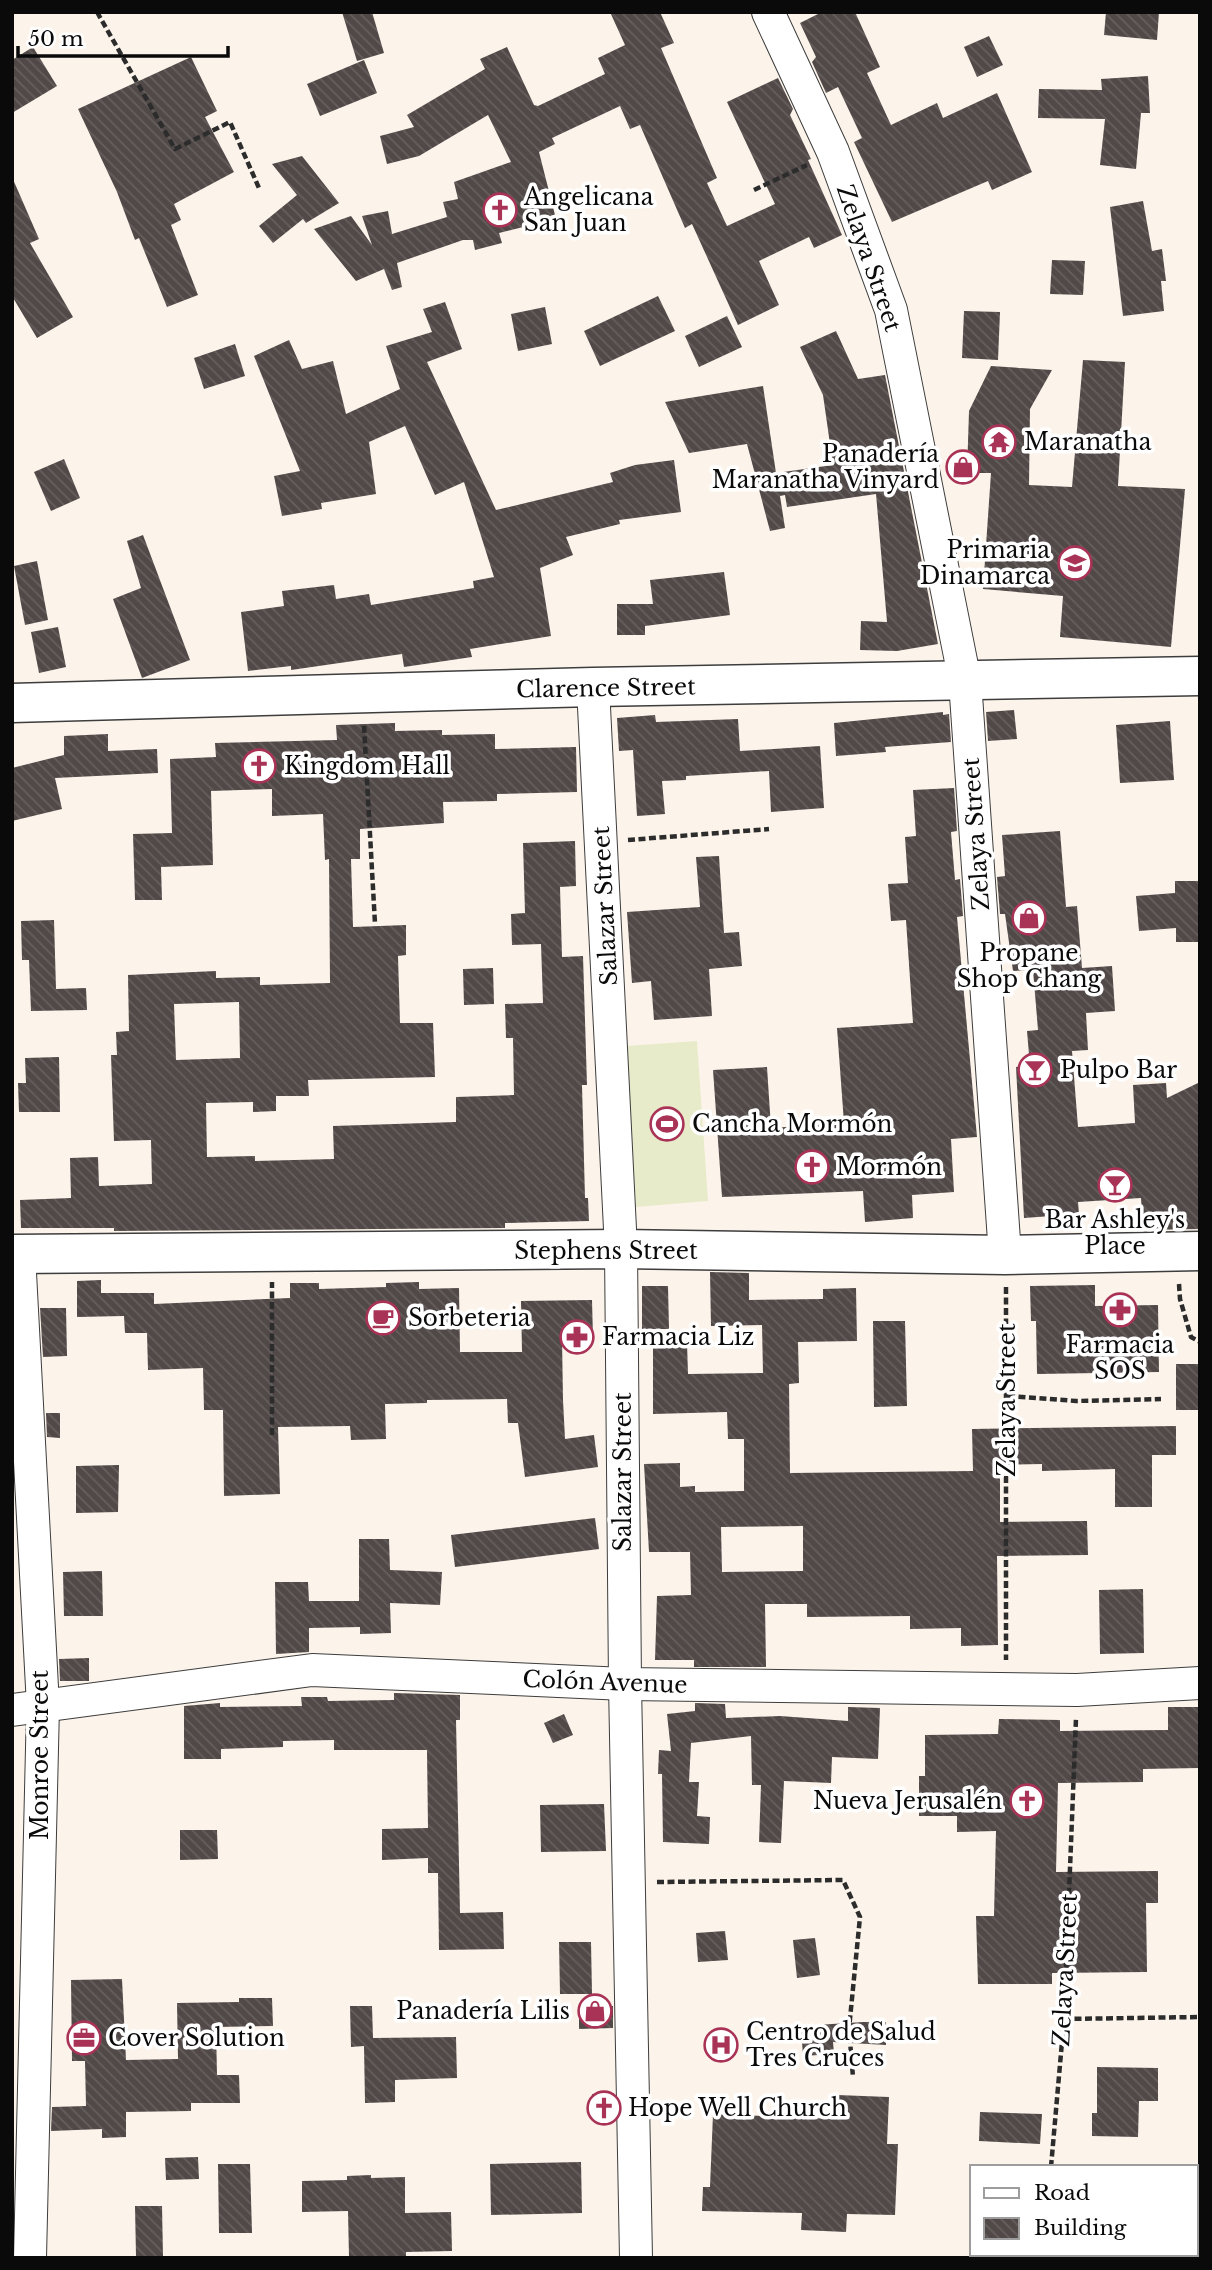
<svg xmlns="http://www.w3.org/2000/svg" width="1212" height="2270" viewBox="0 0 1212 2270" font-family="'Libre Baskerville',serif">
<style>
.pitch{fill:#e7ebc9}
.building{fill:url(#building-back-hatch);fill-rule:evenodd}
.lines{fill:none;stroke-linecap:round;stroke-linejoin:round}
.minor-casing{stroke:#3d3d3d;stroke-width:34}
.tertiary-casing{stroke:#3d3d3d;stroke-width:41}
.path{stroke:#2c2c2c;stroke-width:4.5;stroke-dasharray:7 3.5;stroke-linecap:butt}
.minor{stroke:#fff;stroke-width:32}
.tertiary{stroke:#fff;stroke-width:38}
.labels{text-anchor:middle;stroke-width:7;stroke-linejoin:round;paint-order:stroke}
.poi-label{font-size:23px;fill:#0a0a0a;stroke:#fff;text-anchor:start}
.street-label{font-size:23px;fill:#0a0a0a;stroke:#fff}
</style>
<defs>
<pattern id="building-back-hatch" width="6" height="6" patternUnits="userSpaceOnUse" patternTransform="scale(1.75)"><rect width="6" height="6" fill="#514948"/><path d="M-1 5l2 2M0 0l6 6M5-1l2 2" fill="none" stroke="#655f5e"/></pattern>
</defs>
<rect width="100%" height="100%" fill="#fcf4ea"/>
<!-- pitch -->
<polygon class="pitch" points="697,1041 708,1201 636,1207 626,1046"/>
<!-- building -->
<g class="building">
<polygon points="342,12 372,12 384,53 357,61"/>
<polygon points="610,12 660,12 674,43 661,48 717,178 707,183 727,226 775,204 727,102 778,78 793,109 790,115 811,159 808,160 842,235 814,248 809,237 759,261 779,305 738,325 692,224 685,228 640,125 630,129 620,106 552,138 555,144 539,152 556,219 499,233 502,243 475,250 473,240 463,240 397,263 402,287 392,290 384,269 356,281 314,229 351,216 372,245 362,216 388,211 392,234 447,217 443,202 458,199 454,182 511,162 488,115 419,156 387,164 380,136 414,127 407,115 485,69 480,59 507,47 534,105 538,106 605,74 598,58 625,45"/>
<polygon points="822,12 855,12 880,67 867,73 891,125 937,103 943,118 997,93 1032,172 992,190 988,181 892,222 854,142 862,138 838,87 826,93 812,62 816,57 800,23"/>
<polygon points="1106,12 1159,12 1157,40 1104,35"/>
<polygon points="989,36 1003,65 977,77 964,47"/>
<polygon points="33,47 57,86 12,113 12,60"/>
<polygon points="191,57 217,111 205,117 234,172 174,204 181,220 171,225 198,295 167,307 139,238 135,240 117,192 78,109"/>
<polygon points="364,60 377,93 320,116 307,84"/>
<polygon points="1148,76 1150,113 1141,113 1136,169 1100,165 1105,119 1038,118 1039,89 1102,90 1101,79"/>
<polygon points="302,156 339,203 306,223 303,219 273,243 259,226 297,195 272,164"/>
<polygon points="12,177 39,239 30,243 73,317 37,338 12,296"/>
<polygon points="1143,201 1152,251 1162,249 1166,281 1161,281 1164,311 1123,316 1110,207"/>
<polygon points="1052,260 1085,261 1083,295 1050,294"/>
<polygon points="658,296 675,331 600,366 584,331"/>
<polygon points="445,302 462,349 427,362 496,510 613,482 610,473 635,465 674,460 681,512 619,520 620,524 566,537 573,555 540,568 551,636 470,649 472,657 404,667 402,654 291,670 291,666 248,671 241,612 284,606 282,591 334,585 336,599 369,594 371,605 474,588 473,581 494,577 464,482 435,495 405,426 369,442 376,494 321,503 322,509 282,516 274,476 300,471 254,356 289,340 302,369 333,361 346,414 400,389 386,346 432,332 423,309"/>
<polygon points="545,307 552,344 518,351 511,314"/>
<polygon points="964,311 1000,312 998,360 962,358"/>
<polygon points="727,316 742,347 699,367 685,336"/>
<polygon points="836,331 858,379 885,375 938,644 897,651 860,650 861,621 887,622 876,494 787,507 785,495 780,496 785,528 770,531 747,444 689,453 665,402 763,386 776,473 833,465 823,395 800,347"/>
<polygon points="235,344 245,376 204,389 194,358"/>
<polygon points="1083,360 1125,362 1118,486 1185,489 1171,647 1060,637 1063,596 983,589 991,473 967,473 969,411 991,366 1052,370 1030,409 1029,485 1072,487"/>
<polygon points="64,459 80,498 51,511 34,472"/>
<polygon points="143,535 190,660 142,678 113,599 141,588 127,541"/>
<polygon points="37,561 48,620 25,625 14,566"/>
<polygon points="724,572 730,615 645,626 645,635 617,635 617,604 653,604 650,580"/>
<polygon points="58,627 66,667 39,673 31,632"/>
<polygon points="1014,710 1017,739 988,741 986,712"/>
<polygon points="943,712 943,715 949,714 951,742 885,747 886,752 836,756 834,723"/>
<polygon points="655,715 656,722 738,719 740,751 820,746 824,808 771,812 769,771 686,776 686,780 662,781 665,814 637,816 633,750 619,751 617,718"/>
<polygon points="1170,721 1174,780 1120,783 1116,725"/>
<path d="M395 723V731L442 730V735L495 734V749L576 747 577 792 497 794V801L443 802 444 823 360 829V859H351L353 927 406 925V955L398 956 400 1023H433L435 1077 308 1080 309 1096H276V1111L253 1112V1102L206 1103 207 1157 255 1156V1161L334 1159 333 1126 456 1122V1097L514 1095 513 1038H506L505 1004 543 1003 541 944 512 945 511 914 525 913 523 843 575 841 576 886 560 887 562 957 583 956 587 1085H582L585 1198H588L589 1221 505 1223V1228L114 1231V1228H21L20 1200 71 1198 70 1158 98 1157 99 1186 152 1184 151 1140 114 1141 111 1055H117L116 1032 129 1031 128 975 216 971V978L260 977V985L330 983 329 859 325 860 323 814 272 816V789L211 791 213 865 161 867 162 900H135L133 834 172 833 170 759 216 757 215 743 337 740 336 725ZM239 1002 240 1058 176 1060 174 1004Z"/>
<polygon points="108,734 108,751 157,749 158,773 55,778 62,809 12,821 12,768 64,755 64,736"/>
<polygon points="954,788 957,831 951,832 955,880 960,879 963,916 957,917 977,1137 951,1139 954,1192 912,1195 913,1218 865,1222 863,1191 722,1197 713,1070 767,1067 771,1128 844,1123 837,1028 913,1023 906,920 891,921 888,884 908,883 905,837 916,836 913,790"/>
<polygon points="1060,831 1066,907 1077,906 1082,968 1112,966 1115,1011 1086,1013 1088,1050 1072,1051 1078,1127 1135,1123 1133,1085 1166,1083 1167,1098 1200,1082 1200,1229 1143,1230 1141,1198 1078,1202 1079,1214 1024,1218 1016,1067 1030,1066 1027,1031 1038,1030 1033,970 1013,971 1005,914 1000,914 997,877 1005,876 1002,835"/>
<polygon points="719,856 724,933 739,932 742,966 709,969 712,1016 654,1020 651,981 632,983 627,912 700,907 696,857"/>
<polygon points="1175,881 1200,881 1200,942 1176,942 1176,928 1139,931 1136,896 1175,893"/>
<polygon points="54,920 56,989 86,988 87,1010 31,1011 29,960 22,960 21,921"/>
<polygon points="493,968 494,1004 464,1005 463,969"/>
<polygon points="59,1057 60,1112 19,1112 18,1083 26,1083 25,1058"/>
<path d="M710 1272 749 1273V1300L823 1299V1289L856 1288 857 1341 798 1342 799 1383 789 1384 790 1473 973 1471 972 1429 1176 1426V1455H1152V1507H1115V1469L1042 1471V1464L1000 1465V1522L1087 1521 1088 1555 997 1556 998 1645 961 1646V1628L910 1629V1616L807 1617V1604H765L766 1667H694V1660H655L657 1596 691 1595 690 1552H649L644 1464 680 1463V1487L695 1486V1492L744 1491V1439H728L727 1412 653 1414V1344L687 1343 688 1374 763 1373 762 1325 711 1326ZM803 1526V1571L722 1572 721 1527Z"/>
<polygon points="101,1280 101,1293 154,1293 154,1304 290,1298 290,1283 319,1283 319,1289 386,1287 386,1283 419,1282 419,1289 459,1288 460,1352 522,1352 521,1301 592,1300 593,1337 562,1338 563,1400 565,1439 594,1435 598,1467 525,1477 518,1423 508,1423 507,1399 427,1400 427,1403 385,1404 386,1439 351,1440 350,1426 278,1427 280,1494 224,1496 223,1410 204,1410 203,1368 148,1370 147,1333 125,1333 124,1316 77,1317 77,1281"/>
<polygon points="1095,1285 1095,1306 1158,1305 1159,1372 1037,1374 1036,1321 1031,1321 1030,1286"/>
<polygon points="642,1286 668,1286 669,1329 642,1329"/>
<polygon points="40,1308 66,1308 67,1356 43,1357"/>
<polygon points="873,1321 905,1321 907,1406 874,1407"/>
<rect x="1176" y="1364" width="24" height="46"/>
<polygon points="46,1413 60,1413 60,1438 47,1437"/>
<polygon points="119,1465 118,1512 76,1513 76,1466"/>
<polygon points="595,1518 599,1549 455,1567 451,1535"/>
<polygon points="359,1539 389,1539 390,1570 442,1572 440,1605 390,1603 391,1633 360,1634 360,1627 309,1628 309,1652 276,1654 275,1582 308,1582 309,1601 359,1601"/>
<polygon points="102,1571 103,1616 64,1616 63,1572"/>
<polygon points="1143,1589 1144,1653 1100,1654 1099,1590"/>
<polygon points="89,1658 89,1681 60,1681 59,1659"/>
<polygon points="394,1693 460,1695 460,1720 456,1720 460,1913 503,1912 504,1949 439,1950 438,1873 428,1873 428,1858 382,1860 382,1829 428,1828 427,1750 334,1750 334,1740 283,1741 283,1747 221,1749 221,1759 184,1759 184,1706 220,1703 220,1707 302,1706 301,1697 327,1697 328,1701 394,1700"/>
<polygon points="695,1703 725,1704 726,1718 780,1716 848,1721 848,1707 880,1708 878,1759 832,1757 831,1783 784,1781 781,1843 759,1842 761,1785 752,1785 751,1736 691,1743 689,1782 699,1782 697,1816 710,1817 709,1844 663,1842 662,1774 658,1774 659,1750 671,1751 667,1714 695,1711"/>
<polygon points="1168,1707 1198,1707 1199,1768 1143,1769 1143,1782 1058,1783 1056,1872 1158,1871 1158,1903 1146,1903 1147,1972 1052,1973 1052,1984 978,1984 976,1916 994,1916 996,1831 957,1832 957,1816 919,1816 919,1776 925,1776 925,1735 998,1734 999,1719 1060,1720 1060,1731 1168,1730"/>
<polygon points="564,1714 573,1735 553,1743 544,1723"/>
<polygon points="604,1804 606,1851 541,1852 540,1805"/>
<polygon points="180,1830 217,1830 218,1859 180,1860"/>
<polygon points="725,1931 728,1960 698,1962 696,1933"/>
<polygon points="815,1938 820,1975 797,1978 793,1940"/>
<polygon points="559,1942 591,1942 592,1994 560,1994"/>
<polygon points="122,1979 126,2060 178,2059 177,2003 239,2002 239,1998 272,1998 273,2026 216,2027 217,2075 239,2075 240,2103 191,2103 191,2111 126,2112 126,2137 102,2138 102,2129 51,2131 52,2107 86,2106 85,2061 72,2061 71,1980"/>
<polygon points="350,2006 372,2006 373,2038 456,2037 457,2078 395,2080 395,2102 365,2103 364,2046 351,2047"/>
<polygon points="579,2006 613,2006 613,2028 579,2029"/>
<polygon points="863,2022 886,2022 886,2045 833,2042 834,2054 803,2056 801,2026"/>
<polygon points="1097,2067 1158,2068 1158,2101 1139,2101 1138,2137 1092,2136 1092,2113 1097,2113"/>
<polygon points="614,2093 615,2121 593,2122 592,2094"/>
<polygon points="837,2095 889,2097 887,2144 898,2144 895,2215 847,2214 846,2232 801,2230 802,2213 702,2211 703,2187 710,2187 713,2114 836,2119"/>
<polygon points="980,2112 1042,2114 1040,2144 979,2141"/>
<polygon points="198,2157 199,2179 166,2180 165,2158"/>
<polygon points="581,2162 582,2213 491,2215 490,2164"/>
<polygon points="218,2164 250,2164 252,2233 219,2233"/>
<polygon points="371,2175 371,2178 405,2177 405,2213 451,2212 452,2251 406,2252 406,2258 349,2257 348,2211 302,2212 302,2181 347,2180 347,2176"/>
<polygon points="135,2206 162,2206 163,2256 136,2256"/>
</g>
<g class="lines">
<defs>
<g id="minor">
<polyline points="768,12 833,152 891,310 965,681 1005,1255"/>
<polyline points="593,687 621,1249 625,1684 636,2258"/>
<polyline points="19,1254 43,1706 30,2258"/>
<polyline points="12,1710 312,1670 625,1684 1077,1690 1200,1683"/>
</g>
<g id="tertiary">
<polyline points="12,703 593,687 1200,676"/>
<polyline points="12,1254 621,1249 1005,1255 1200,1251"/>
</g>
</defs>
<!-- minor casing -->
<use href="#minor" class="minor-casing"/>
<!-- tertiary casing -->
<use href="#tertiary" class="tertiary-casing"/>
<!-- path -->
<g class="path">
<polyline points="97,12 175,149 230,122 259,188"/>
<polyline points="754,190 807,165"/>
<polyline points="364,726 375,924"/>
<polyline points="628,840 769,829"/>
<polyline points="1179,1284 1180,1299 1191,1337 1200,1342"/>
<polyline points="1006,1287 1006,1660"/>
<polyline points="1008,1396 1076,1401 1161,1399"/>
<polyline points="272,1435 272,1282"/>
<polyline points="657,1882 843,1880 860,1917 849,2029 853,2077"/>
<polyline points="1064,2019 1200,2017"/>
<polyline points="1051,2167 1064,2019 1076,1718"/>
<polyline points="1043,2258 1044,2254"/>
</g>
<!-- minor -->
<use href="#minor" class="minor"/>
<!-- tertiary -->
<use href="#tertiary" class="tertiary"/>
</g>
<!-- icons -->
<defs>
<symbol id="church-ring" viewBox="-11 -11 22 22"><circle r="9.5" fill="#fff" stroke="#a93356" stroke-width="1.5"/><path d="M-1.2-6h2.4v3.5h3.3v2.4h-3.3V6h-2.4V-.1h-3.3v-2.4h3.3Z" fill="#a93356"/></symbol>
<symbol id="temple-ring" viewBox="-11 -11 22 22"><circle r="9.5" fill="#fff" stroke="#a93356" stroke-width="1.5"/><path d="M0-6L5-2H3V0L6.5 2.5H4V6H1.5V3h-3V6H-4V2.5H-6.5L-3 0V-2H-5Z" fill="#a93356"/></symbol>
<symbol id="shop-ring" viewBox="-11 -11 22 22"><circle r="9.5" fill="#fff" stroke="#a93356" stroke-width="1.5"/><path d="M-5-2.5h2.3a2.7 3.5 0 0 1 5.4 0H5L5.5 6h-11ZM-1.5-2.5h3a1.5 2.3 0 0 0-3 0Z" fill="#a93356"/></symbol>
<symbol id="school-ring" viewBox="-11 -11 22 22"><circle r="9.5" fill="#fff" stroke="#a93356" stroke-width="1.5"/><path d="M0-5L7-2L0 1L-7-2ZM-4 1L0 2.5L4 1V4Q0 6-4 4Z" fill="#a93356"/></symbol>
<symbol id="bar-ring" viewBox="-11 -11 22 22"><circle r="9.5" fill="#fff" stroke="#a93356" stroke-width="1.5"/><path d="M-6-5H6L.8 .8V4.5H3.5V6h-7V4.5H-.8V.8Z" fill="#a93356"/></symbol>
<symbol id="stadium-ring" viewBox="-11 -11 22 22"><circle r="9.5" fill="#fff" stroke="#a93356" stroke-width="1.5"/><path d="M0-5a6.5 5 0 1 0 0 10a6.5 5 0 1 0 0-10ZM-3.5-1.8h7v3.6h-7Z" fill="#a93356"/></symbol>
<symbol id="pharmacy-ring" viewBox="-11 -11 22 22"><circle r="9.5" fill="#fff" stroke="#a93356" stroke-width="1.5"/><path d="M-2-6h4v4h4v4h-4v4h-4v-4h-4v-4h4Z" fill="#a93356"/></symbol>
<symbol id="cafe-ring" viewBox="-11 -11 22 22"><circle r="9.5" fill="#fff" stroke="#a93356" stroke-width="1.5"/><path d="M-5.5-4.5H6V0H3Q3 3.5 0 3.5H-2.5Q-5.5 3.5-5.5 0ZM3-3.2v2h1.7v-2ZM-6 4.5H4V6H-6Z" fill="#a93356"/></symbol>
<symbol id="office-ring" viewBox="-11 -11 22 22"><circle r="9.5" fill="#fff" stroke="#a93356" stroke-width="1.5"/><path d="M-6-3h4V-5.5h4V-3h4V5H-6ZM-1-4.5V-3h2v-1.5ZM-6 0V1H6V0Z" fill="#a93356"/></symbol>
<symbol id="hospital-ring" viewBox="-11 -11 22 22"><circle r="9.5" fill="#fff" stroke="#a93356" stroke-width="1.5"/><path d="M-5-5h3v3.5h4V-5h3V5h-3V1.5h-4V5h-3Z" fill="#a93356"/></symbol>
</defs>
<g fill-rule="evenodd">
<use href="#church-ring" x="481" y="191" width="38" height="38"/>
<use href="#temple-ring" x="980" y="423" width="38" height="38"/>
<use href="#shop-ring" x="944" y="448" width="38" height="38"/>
<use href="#school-ring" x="1056" y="544" width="38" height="38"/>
<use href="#church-ring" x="240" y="747" width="38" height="38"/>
<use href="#shop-ring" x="1010" y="899" width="38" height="38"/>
<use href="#bar-ring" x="1016" y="1051" width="38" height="38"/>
<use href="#stadium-ring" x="648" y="1105" width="38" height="38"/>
<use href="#church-ring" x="793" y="1148" width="38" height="38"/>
<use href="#bar-ring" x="1096" y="1166" width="38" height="38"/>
<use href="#pharmacy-ring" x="1101" y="1291" width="38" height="38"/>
<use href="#cafe-ring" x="364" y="1299" width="38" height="38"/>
<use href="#pharmacy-ring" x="558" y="1318" width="38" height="38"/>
<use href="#church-ring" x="1008" y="1782" width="38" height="38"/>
<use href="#shop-ring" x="576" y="1992" width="38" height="38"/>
<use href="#office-ring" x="65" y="2019" width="38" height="38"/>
<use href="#hospital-ring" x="702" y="2026" width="38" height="38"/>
<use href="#church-ring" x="585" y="2089" width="38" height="38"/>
</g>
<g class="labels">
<!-- poi labels -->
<g class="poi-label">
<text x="524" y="205">Angelicana<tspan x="524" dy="26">San Juan</tspan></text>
<text x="1024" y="450">Maranatha</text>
<text x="939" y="462" text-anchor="end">Panadería<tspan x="939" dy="26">Maranatha Vinyard</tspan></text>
<text x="1050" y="558" text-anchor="end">Primaria<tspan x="1050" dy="26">Dinamarca</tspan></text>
<text x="284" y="774">Kingdom Hall</text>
<text x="1029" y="961" text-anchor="middle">Propane<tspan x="1029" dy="26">Shop Chang</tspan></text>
<text x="1060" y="1078">Pulpo Bar</text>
<text x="692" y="1132">Cancha Mormón</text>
<text x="836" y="1175">Mormón</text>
<text x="1115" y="1228" text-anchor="middle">Bar Ashley's<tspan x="1115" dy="26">Place</tspan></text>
<text x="408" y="1326">Sorbeteria</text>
<text x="602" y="1345">Farmacia Liz</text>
<text x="1120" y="1353" text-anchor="middle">Farmacia<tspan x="1120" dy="26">SOS</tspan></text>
<text x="1002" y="1809" text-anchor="end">Nueva Jerusalén</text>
<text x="570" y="2019" text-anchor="end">Panadería Lilis</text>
<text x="746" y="2040">Centro de Salud<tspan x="746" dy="26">Tres Cruces</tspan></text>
<text x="108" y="2046">Cover Solution</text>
<text x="628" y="2116">Hope Well Church</text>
</g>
<!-- street labels -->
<g class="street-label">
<text transform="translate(869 258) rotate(71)" y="8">Zelaya Street</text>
<text transform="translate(606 688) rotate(-1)" y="8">Clarence Street</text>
<text transform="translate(976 834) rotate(-94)" y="8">Zelaya Street</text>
<text transform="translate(605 906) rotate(-93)" y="8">Salazar Street</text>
<text x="606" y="1259">Stephens Street</text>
<text transform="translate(1007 1400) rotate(-90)" y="8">Zelaya Street</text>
<text transform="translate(623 1472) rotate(-90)" y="8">Salazar Street</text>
<text transform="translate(605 1682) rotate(2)" y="8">Colón Avenue</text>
<text transform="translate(40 1755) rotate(-90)" y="8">Monroe Street</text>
<text transform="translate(1065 1970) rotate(-87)" y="8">Zelaya Street</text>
</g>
</g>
<!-- border -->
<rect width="1212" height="2270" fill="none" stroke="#0a0a0a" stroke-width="28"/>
<!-- legend -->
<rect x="970" y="2165" width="228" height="91" fill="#ffffff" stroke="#9d9d9d" stroke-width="2"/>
<rect x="984" y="2188" width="35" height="10" fill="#ffffff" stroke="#9d9d9d" stroke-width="2"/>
<text x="1034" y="2200" font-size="21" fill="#0a0a0a">Road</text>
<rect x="984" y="2218" width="35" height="21" fill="url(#building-back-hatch)" stroke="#9d9d9d" stroke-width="2"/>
<text x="1034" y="2235" font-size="21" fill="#0a0a0a">Building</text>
<!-- scale -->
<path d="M18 46v10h210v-10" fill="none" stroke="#0a0a0a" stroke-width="3.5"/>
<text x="28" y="46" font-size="21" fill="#0a0a0a" stroke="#ffffff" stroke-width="5" paint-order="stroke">50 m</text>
</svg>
